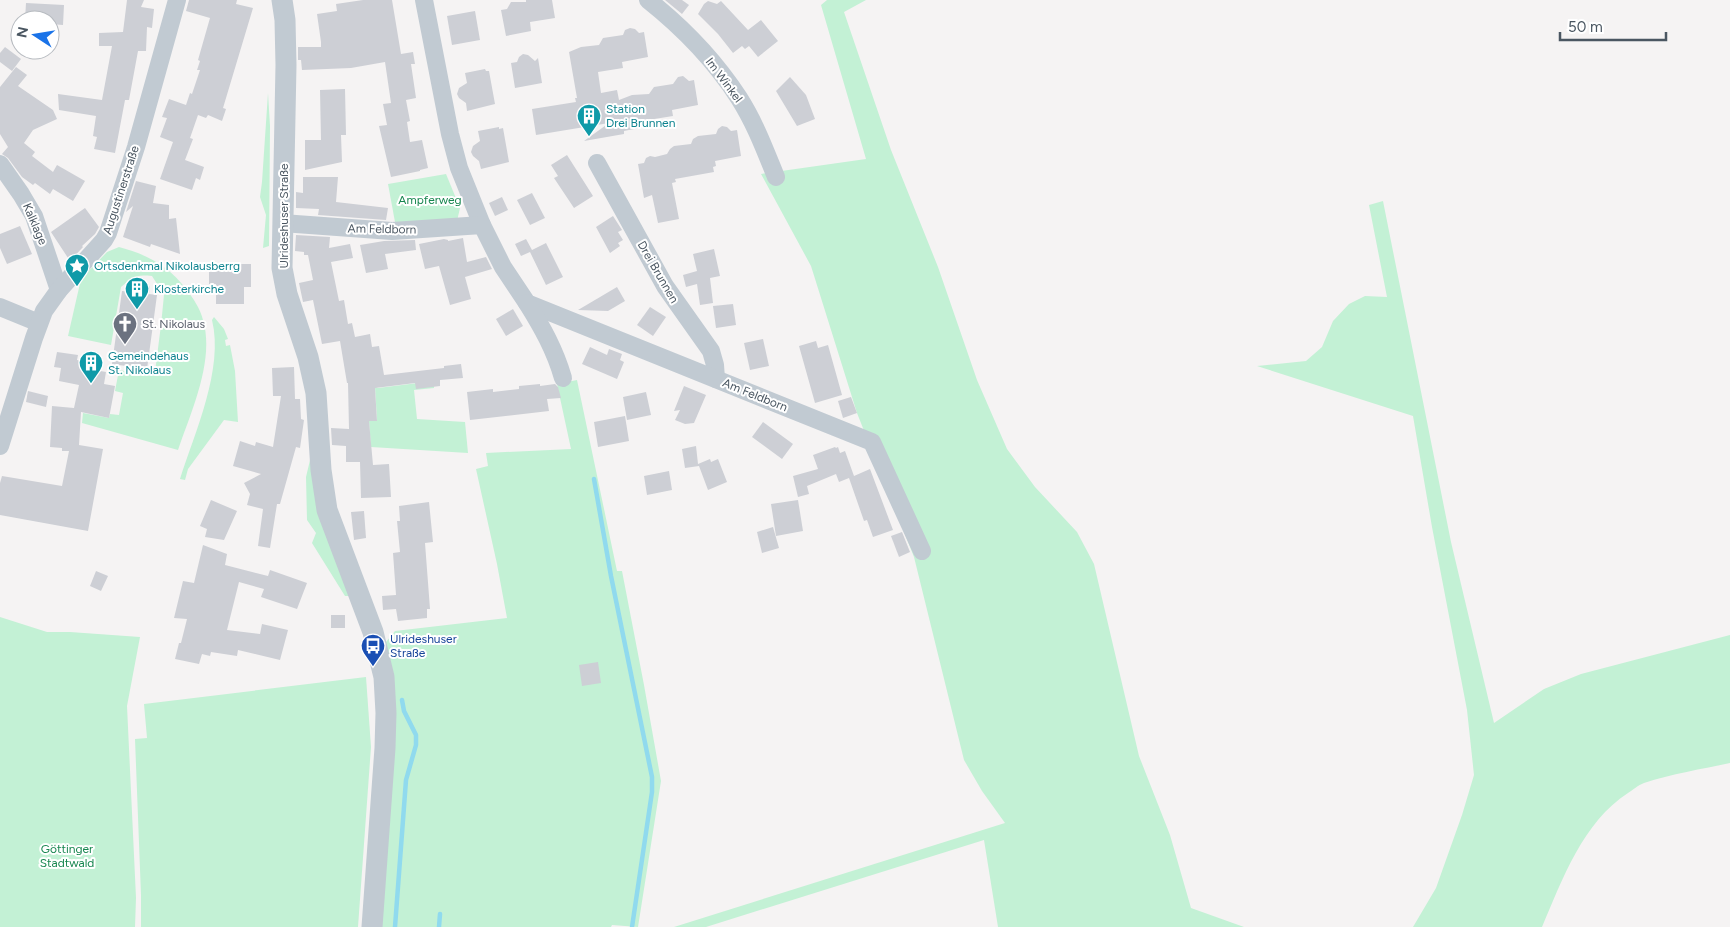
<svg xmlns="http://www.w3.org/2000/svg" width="1730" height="927" viewBox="0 0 1730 927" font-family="Figtree,sans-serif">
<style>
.green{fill:#c3f1d5}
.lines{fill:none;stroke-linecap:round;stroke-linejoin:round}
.stream{stroke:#90daee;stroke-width:4.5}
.building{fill:#cdcfd5}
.minor{stroke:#c1cad2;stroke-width:18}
.tertiary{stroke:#c1cad2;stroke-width:21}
.labels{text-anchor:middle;stroke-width:4;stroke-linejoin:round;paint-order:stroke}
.street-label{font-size:12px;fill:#4a5661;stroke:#fff}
.culture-label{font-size:12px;fill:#0d838f;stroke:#fff;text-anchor:start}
.park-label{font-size:12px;fill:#17864f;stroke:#fff}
.worship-label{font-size:12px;fill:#5b616d;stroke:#fff;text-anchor:start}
.transit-label{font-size:12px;fill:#164399;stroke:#fff;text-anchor:start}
</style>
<rect width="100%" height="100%" fill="#f5f3f3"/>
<!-- green -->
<g class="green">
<polygon points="827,0 866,0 844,12 891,150 938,267 977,380 1007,449 1035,487 1077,532 1094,564 1139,756 1170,835 1191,908 1244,927 998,927 984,840 706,927 674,927 1005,823 982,791 964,760 914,557 857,413 811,266 761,174 866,159 821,5"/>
<polygon points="268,93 270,126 269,246 263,248 266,215 260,197 262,182"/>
<polygon points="446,174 460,208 457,221 395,222 388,184"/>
<path d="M1383 201 1451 542 1494 723 1544 689 1581 674 1730 635V763C1702 769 1671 774 1644 783 1638 785 1633 790 1628 793 1583 822 1562 880 1542 927H1413L1436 888 1462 815 1474 775 1467 710 1432 527 1413 416 1257 366 1306 361 1322 347 1333 321 1349 304 1365 296 1387 297 1369 205Z"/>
<path d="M119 247C146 254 169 266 186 289 193 298 200 308 203 320 215 360 191 412 178 450L82 423 83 413 109 418 110 414 119 415 123 393 115 391 119 370 147 375 153 371 155 372 161 325 164 295 152 276C135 274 133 277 121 287L111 345 68 336 81 279 107 252Z"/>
<path d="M214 317 224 329 228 339 225 340 226 346 230 345 235 371 238 422 224 420 188 469 185 480 180 479C195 432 224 369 212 320Z"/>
<polygon points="577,380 617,571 622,571 644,685 661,781 638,927 612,925 611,927 380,927 386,642 395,631 507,618 497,564 476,469 488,466 486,453 571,449 557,384"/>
<polygon points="434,381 434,388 414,390 417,419 465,422 468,453 371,447 369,421 377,420 375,387 378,388"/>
<polygon points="311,456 352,596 345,596 312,543 316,533 307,520 306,477"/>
<polygon points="0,617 47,632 70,632 140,637 127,706 136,898 135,927 0,927"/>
<polygon points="366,677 371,747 358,927 141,927 141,895 135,739 147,738 144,704"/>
</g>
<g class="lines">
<!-- stream -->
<g class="stream">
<polyline points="594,479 611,576 652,777 652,792 632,927"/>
<polyline points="395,927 406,780 416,745 416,735 404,711 402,700"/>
<polyline points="439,927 440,914"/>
</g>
</g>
<!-- building -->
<g class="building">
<polygon points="127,0 144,0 141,7 154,9 152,28 147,27 146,51 138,51 129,100 125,100 115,153 94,149 97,137 93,136 96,116 59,110 58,94 102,100 112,46 99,46 99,33 123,32"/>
<polygon points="189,0 237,0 236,4 253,8 223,108 226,109 222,121 208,115 206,118 198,115 190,138 193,139 185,160 204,167 200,180 196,178 192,190 160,179 173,142 160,137 167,118 162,117 169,99 186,105 190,93 192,94 200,70 197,70 200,61 198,60 210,18 186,11"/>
<polygon points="363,0 392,0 401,54 413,52 415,64 411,64 416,98 406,100 410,121 407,122 410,142 422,140 428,168 420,170 420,171 391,177 379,126 387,125 383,104 391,103 385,62 351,68 302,70 301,60 298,60 298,47 321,47 321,42 317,14 337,11 336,4"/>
<polygon points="526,0 552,0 555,18 530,22 531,31 506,36 501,10 507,9 511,2 526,2"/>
<polygon points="665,0 682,0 689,5 682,14"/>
<polygon points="708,1 717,4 721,1 748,30 761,20 778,41 758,57 749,46 745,49 742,46 733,53 718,34 698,14 704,4"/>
<polygon points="26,3 64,5 63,25 50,24 50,20 25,20"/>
<polygon points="475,11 480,40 452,45 447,16"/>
<polygon points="630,28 635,29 639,33 644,32 648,57 622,62 623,68 598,72 601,93 617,90 619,100 632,95 649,94 654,87 673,84 678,77 683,76 689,81 694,80 698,105 672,110 673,116 648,120 649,126 624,131 624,134 584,141 609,123 536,135 532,109 576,102 575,98 577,98 569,52 581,47 599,45 603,38 623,35 625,30"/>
<polygon points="5,47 21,59 12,71 0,62 0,53"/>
<polygon points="523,54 528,55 535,61 538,58 542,83 515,88 511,63 517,62 519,57"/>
<polygon points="16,67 27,75 18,86 53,110 57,119 33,130 24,143 35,152 32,156 53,172 57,165 85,181 73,201 53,189 50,194 35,183 33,185 22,177 8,158 2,154 8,147 0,134 0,87"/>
<polygon points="485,69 486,71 489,71 495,104 467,111 466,103 459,98 457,94 459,88 467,83 465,73"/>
<polygon points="790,77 806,95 815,119 797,126 776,91"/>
<polygon points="345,89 346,135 341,135 342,162 305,170 305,140 321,140 320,90"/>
<polygon points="722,126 727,127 731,131 737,130 741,156 715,161 716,166 713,167 714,172 675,179 676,182 672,183 679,219 658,223 652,195 644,198 638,164 644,163 646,158 650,156 655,157 667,154 670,149 674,146 691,144 693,139 698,136 716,134 718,129"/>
<polygon points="499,127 499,129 503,128 509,162 481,169 479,161 473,156 471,152 473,146 480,141 478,131"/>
<polygon points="567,155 593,196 574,208 554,178 558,176 551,165"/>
<polygon points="303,177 338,177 336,202 388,208 386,220 318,215 319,209 296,208 296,192 303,193"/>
<polygon points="136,181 156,186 153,203 169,205 169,219 176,218 180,254 151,244 150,247 123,237 133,206 126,212"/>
<polygon points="532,193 545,218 530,225 517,200"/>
<polygon points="502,197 508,210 495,216 489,203"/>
<polygon points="85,208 99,227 95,234 82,246 83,247 70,261 51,232"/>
<polygon points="613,216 622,230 618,232 623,240 618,243 620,246 610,253 596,227"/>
<polygon points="20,226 32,254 7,264 0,248 0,234"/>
<polygon points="296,235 330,237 329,248 350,244 353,258 331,262 339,301 344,300 348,324 352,323 355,337 370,334 372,347 379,346 384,375 444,368 444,366 461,364 463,378 440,380 440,386 416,389 415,383 375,388 377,421 369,421 373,465 389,464 391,497 361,498 360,462 346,462 346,446 332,445 331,428 349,429 348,383 347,383 340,341 322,344 313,300 303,302 299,283 313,280 308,255 304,255 304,252 295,251"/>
<polygon points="463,238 467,262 486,257 492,269 465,277 471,299 450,305 439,266 425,269 419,244 444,239 448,240 448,241"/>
<polygon points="526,239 532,250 546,243 563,277 546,285 530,252 521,256 515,244"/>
<polygon points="415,240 416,250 385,254 388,269 366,273 360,245 384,241"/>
<polygon points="714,249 720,276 710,278 713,303 700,305 697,284 686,287 683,275 697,271 693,254"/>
<polygon points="234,264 251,264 251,287 244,287 244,304 216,304 216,284 209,284 209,267 234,267"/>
<polygon points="139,280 146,281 150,287 149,294 157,295 147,369 112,364 122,291 132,292 133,284"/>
<polygon points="617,287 625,301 608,311 578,310"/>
<polygon points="733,304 736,325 716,328 713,306"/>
<polygon points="650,307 666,317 653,336 637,325"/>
<polygon points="513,309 523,326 506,336 496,319"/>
<polygon points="763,339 769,366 750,370 744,343"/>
<polygon points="816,341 818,348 828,345 842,395 815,403 799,346"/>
<polygon points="590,347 607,355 609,349 622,354 620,360 624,362 617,379 582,364"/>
<polygon points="57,352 78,355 77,360 90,363 89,369 106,372 104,384 115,386 109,418 81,412 79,445 103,449 88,531 0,515 0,483 2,476 62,486 69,451 62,451 62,448 50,447 52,406 74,408 79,385 59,381 61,368 54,367"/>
<polygon points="294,367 295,399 300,399 301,419 304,420 300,448 296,447 280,504 277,504 270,548 258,546 263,509 247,505 250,494 244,483 261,474 233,466 240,441 255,446 256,442 273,447 281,396 273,396 272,368"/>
<polygon points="540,384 540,386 555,384 558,387 561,398 547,399 549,411 470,420 467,392 493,389 493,392 519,389 519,386"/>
<polygon points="684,386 706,395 694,423 685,424 675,420 680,410 674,411"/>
<polygon points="28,391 48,396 46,407 26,402"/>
<polygon points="646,392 651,415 627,420 623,397"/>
<polygon points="851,397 857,413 843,418 838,401"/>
<polygon points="625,416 629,441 598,447 594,422"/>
<polygon points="763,422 793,444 782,459 752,437"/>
<polygon points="696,446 698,464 710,459 711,462 718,459 727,482 708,490 699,466 685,468 682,449"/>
<polygon points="835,447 836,448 838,447 840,453 845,451 854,476 870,469 893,530 873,537 867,520 864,521 849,478 839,482 836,474 807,486 809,494 798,497 793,476 818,469 813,455"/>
<polygon points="669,471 672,490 647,495 644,476"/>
<polygon points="211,500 237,511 224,540 205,537 207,529 200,526"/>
<polygon points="798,500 803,531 776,536 771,504"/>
<polygon points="429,502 433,542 425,543 430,609 427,609 427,618 398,621 396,609 383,610 382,596 396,595 393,553 400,552 397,521 400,521 399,506"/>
<polygon points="364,511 366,538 354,540 351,512"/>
<polygon points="773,527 779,548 762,553 757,532"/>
<polygon points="902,532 910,552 899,557 891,536"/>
<polygon points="203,545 227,554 225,565 268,576 270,570 307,583 297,609 261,597 264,589 239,582 227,630 260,634 262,624 288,630 280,660 238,650 237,656 211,652 210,656 202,654 199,664 175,659 179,643 181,643 187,619 174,618 183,581 194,583"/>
<polygon points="96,571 108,576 101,591 90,586"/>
<rect x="331" y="615" width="14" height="13"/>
<polygon points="598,662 601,683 582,686 579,665"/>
</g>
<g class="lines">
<!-- minor -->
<g class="minor">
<polyline points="424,0 450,134 459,168 482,225"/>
<path d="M648 0C682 27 715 61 739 98 755 123 765 150 776 177"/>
<polyline points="597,163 665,286 711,351 715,365 716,379"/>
<polyline points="0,164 21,194 34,216 59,290"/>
<polyline points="282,223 392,231 482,225 503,267 527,303 872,442 922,551"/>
<path d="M527 303C542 327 555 350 563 378"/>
<polyline points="0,307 39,323"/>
<polyline points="0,446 34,338 44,311 59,290 104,240 108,233 136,147 177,0"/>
</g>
<!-- tertiary -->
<polyline class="tertiary" points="282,0 285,20 286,65 282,268 287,294 308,357 316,393 321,470 327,510 373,632 384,677 386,713 385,748 372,927"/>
</g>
<!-- icons -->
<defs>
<symbol id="building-pin" viewBox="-11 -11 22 30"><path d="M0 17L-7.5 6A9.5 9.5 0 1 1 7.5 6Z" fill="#0f9aa8" stroke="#fff"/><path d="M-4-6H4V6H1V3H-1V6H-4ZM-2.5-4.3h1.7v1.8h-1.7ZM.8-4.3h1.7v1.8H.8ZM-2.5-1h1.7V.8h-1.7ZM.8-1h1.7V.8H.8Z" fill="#fff"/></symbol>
<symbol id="sight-pin" viewBox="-11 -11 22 30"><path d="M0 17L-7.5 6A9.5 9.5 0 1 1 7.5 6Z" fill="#0f9aa8" stroke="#fff"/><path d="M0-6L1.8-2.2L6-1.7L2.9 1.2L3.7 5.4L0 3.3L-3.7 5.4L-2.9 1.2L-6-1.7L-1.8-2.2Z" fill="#fff"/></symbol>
<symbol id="church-pin" viewBox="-11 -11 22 30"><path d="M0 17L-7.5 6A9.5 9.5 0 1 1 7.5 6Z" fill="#6b7280" stroke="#fff"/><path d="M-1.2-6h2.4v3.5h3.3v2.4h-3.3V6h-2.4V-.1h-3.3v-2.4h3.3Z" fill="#fff"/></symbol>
<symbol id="bus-pin" viewBox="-11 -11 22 30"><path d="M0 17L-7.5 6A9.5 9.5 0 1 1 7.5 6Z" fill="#1a4fb4" stroke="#fff"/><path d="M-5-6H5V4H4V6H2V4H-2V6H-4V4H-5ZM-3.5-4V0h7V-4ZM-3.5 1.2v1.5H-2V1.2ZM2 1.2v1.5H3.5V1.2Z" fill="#fff"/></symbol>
</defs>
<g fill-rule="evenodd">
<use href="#building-pin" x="575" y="102" width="28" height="38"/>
<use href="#sight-pin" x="63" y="252" width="28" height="38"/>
<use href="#building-pin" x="123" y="275" width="28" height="38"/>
<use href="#church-pin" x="111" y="310" width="28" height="38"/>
<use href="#building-pin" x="77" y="349" width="28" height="38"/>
<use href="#bus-pin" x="359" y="632" width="28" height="38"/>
</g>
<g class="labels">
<!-- street labels -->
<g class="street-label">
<text transform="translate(724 80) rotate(53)" y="4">Im Winkel</text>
<text transform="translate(121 190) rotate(-72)" y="4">Augustinerstraße</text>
<text transform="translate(284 216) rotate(-90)" y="4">Ulrideshuser Straße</text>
<text transform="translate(35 224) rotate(67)" y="4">Kalklage</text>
<text transform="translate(382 229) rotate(1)" y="4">Am Feldborn</text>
<text transform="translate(658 272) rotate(60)" y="4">Drei Brunnen</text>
<text transform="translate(755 395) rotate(22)" y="4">Am Feldborn</text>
</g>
<!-- culture labels -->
<g class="culture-label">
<text x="606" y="113">Station<tspan x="606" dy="14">Drei Brunnen</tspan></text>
<text x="94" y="270">Ortsdenkmal Nikolausberrg</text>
<text x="154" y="293">Klosterkirche</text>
<text x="108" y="360">Gemeindehaus<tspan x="108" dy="14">St. Nikolaus</tspan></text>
</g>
<!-- park labels -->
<g class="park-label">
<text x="430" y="204">Ampferweg</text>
<text x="67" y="853">Göttinger<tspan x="67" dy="14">Stadtwald</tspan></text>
</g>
<!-- worship labels -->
<g class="worship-label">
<text x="142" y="328">St. Nikolaus</text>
</g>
<!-- transit labels -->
<g class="transit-label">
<text x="390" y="643">Ulrideshuser<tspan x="390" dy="14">Straße</tspan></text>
</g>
</g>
<!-- north arrow -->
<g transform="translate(35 35) rotate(282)"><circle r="24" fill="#ffffff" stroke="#b7bbc0"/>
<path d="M0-4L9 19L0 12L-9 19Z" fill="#1a73e8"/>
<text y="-8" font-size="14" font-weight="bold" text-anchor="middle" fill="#4a5661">N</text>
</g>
<!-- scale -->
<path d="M1560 32v8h106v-8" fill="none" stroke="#4a5661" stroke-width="2.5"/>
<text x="1568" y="32" font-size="15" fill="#4a5661" stroke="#ffffff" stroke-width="4" paint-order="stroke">50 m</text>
</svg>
